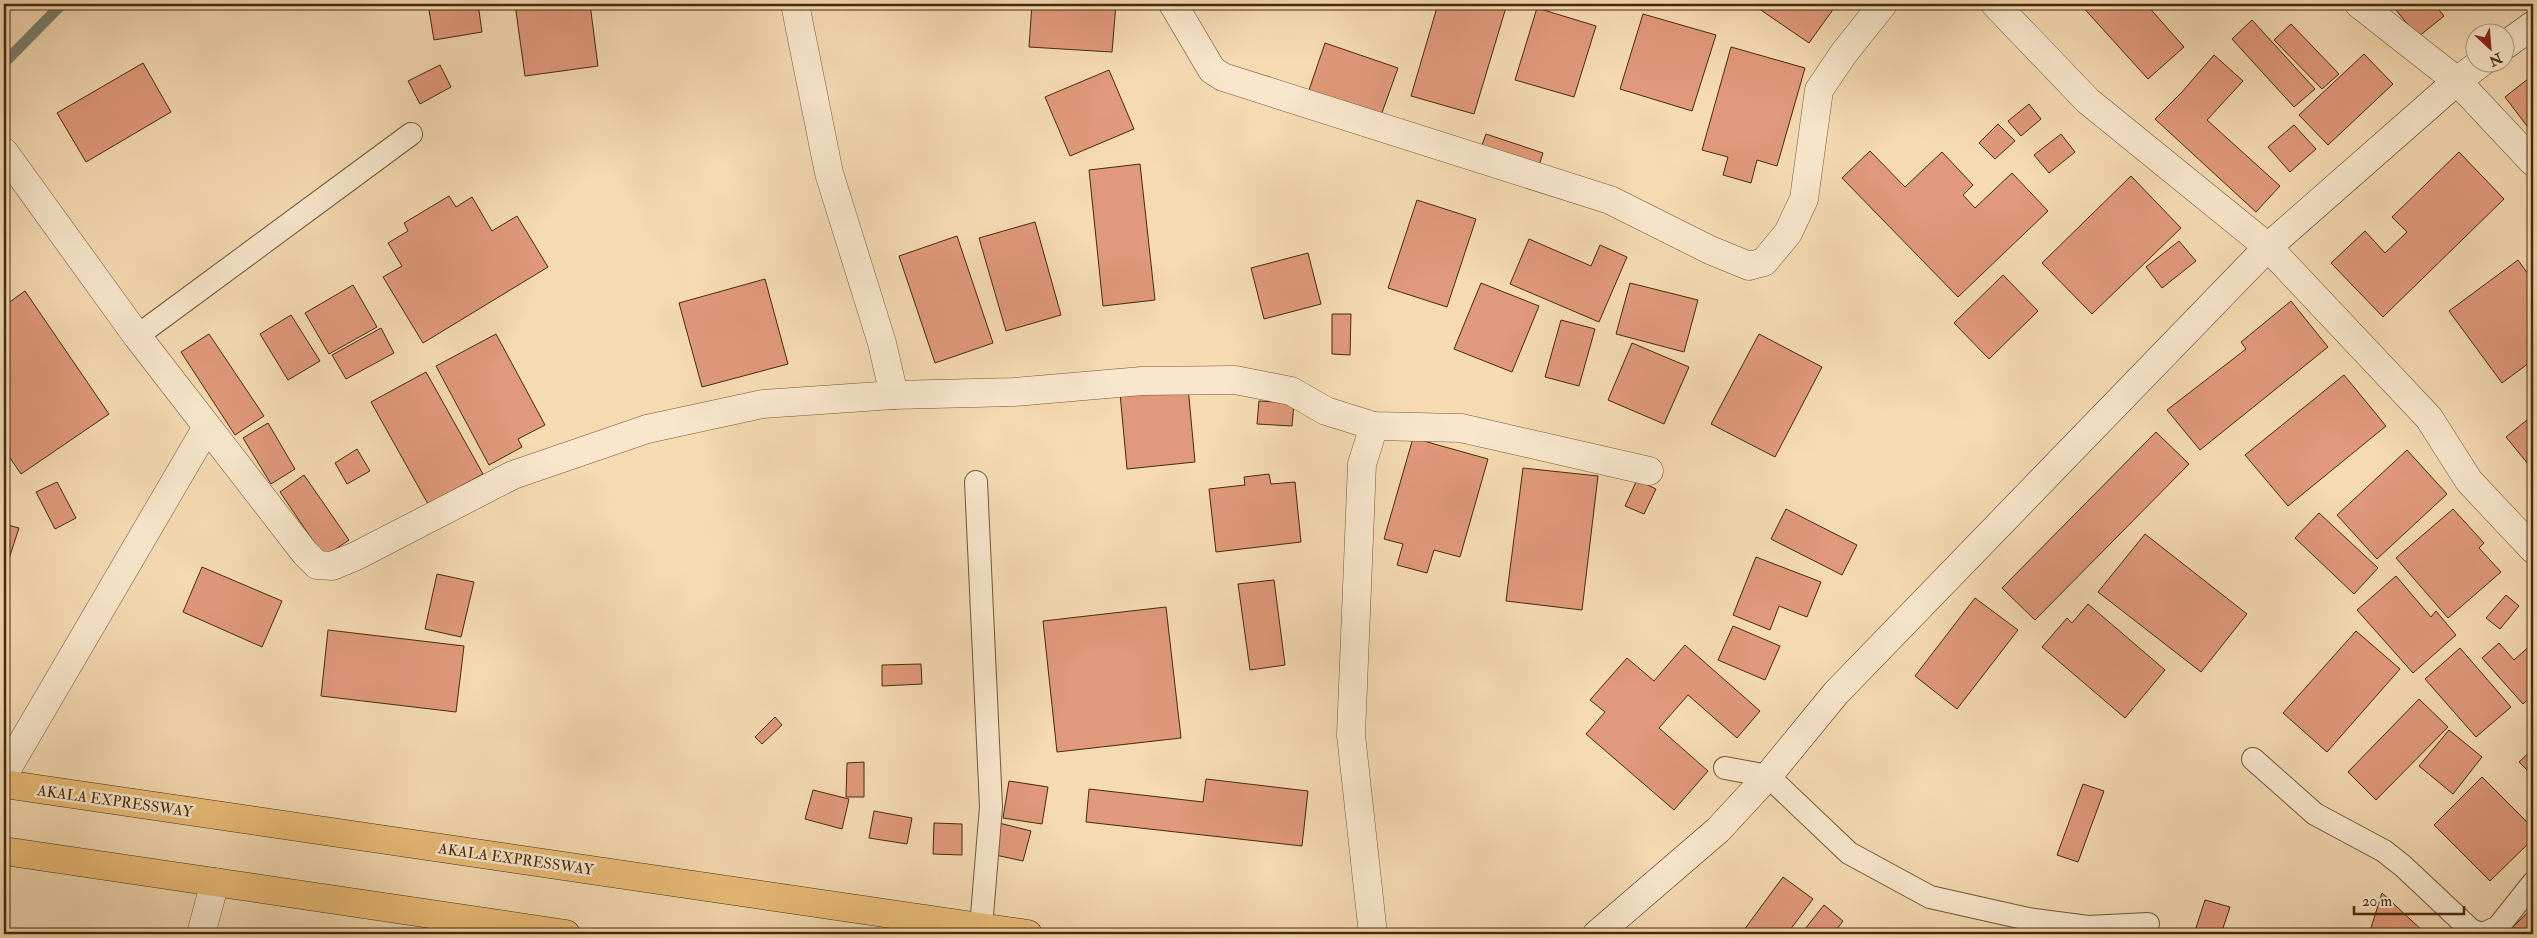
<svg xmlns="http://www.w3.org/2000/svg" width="2537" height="938" viewBox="0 0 2537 938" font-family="'IM FELL Double Pica',serif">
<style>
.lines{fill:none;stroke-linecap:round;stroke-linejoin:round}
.stream{stroke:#7a8070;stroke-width:11}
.building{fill:#e0997a;stroke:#452b0a}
.lane-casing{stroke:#715734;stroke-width:24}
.street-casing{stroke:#715734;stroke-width:29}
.secondary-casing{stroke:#452b0a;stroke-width:29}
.primary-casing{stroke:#452b0a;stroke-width:29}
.lane{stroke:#f8e7cd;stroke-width:22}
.street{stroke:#f8e7cd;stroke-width:28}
.secondary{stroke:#f8e7cd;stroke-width:28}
.primary{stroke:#eabd79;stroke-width:28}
.labels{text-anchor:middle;stroke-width:5;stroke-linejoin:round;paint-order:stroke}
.street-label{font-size:15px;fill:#452b0a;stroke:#f8e7cd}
</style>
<rect width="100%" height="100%" fill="#f5dab2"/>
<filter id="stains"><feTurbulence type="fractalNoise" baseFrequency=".004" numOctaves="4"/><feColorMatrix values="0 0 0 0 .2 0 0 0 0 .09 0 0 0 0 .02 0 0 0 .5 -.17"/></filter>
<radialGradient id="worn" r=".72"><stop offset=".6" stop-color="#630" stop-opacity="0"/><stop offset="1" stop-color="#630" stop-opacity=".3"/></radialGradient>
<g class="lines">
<!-- stream -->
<polyline class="stream" points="4,63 62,4"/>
</g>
<!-- building -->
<g class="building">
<polygon points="428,4 478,4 482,32 434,40"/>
<polygon points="515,4 590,4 598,66 525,76"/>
<polygon points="1032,4 1116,4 1112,52 1029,47"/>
<polygon points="1438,4 1507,4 1474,114 1411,96"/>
<polygon points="1752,4 1837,4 1809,43"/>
<polygon points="2080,4 2146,4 2184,47 2148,79"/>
<polygon points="2391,4 2434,4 2444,16 2418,37"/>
<polygon points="1537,8 1596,26 1574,97 1515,80"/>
<polygon points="1643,14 1716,35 1692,111 1620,89"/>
<polygon points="2252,20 2315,89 2294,107 2232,39"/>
<polygon points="2291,24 2339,74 2322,89 2274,40"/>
<polygon points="1325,43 1398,68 1379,121 1307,96"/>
<polygon points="1731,47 1805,68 1777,166 1757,160 1751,183 1723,175 1728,157 1702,150"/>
<polygon points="2364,54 2393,84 2328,145 2299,115"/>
<polygon points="2214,55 2243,81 2207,120 2280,186 2256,212 2155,119 2182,92"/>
<polygon points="143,63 171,112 86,162 57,113"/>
<polygon points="440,65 451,87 420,104 408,81"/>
<polygon points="1109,70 1134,129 1070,156 1045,97"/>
<polygon points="2533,75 2533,134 2505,97"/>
<polygon points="2029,104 2041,119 2021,136 2008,121"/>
<polygon points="1998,124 2015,141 1995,159 1979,143"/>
<polygon points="2294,125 2316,149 2290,172 2268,147"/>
<polygon points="1486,134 1543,153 1536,175 1478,156"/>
<polygon points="2061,134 2075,152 2049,173 2034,155"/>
<polygon points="1870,151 1905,187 1942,152 1973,185 1963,195 1975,208 2012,173 2048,211 1958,297 1842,178"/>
<polygon points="2459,152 2504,199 2383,317 2331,263 2365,231 2385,253 2407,232 2392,217"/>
<polygon points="1140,164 1155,300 1103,306 1089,170"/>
<polygon points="2131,176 2181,228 2092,314 2042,263"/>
<polygon points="449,196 456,207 472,197 492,231 517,216 548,267 423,343 383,277 402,266 388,243 408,231 404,223"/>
<polygon points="1417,200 1476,219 1447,307 1388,288"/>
<polygon points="1035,222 1061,315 1006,331 979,238"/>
<polygon points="957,236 993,343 935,363 899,256"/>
<polygon points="1529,239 1591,266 1600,245 1627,257 1599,322 1510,284"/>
<polygon points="2179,241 2196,261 2162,288 2146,267"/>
<polygon points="1308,253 1321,304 1264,319 1251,268"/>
<polygon points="2518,260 2533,281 2533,360 2502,383 2449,311"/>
<polygon points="2003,275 2038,311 1989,359 1954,323"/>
<polygon points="765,279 788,364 702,387 679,303"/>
<polygon points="1481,283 1539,306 1512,372 1454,349"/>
<polygon points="1630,283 1698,300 1684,352 1616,334"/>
<polygon points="353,285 377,327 329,354 305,313"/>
<polygon points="25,291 109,414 21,474 4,449 4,306"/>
<polygon points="2291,301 2328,347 2200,450 2167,410 2246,349 2241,342"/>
<polygon points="1332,314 1351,314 1350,355 1332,354"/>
<polygon points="291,315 320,361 288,380 260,334"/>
<polygon points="1561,320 1595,329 1579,386 1545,377"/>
<polygon points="381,328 394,353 346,379 332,355"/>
<polygon points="209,334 264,416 235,435 181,352"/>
<polygon points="496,334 545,425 518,439 522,447 489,465 436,366"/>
<polygon points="1759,334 1822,367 1775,457 1711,424"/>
<polygon points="1632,343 1689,367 1664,424 1608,400"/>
<polygon points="426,372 483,474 428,504 371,402"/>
<polygon points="2344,375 2386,426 2288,506 2245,455"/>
<polygon points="1188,387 1195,462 1127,469 1120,393"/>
<polygon points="1259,401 1294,403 1292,426 1257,424"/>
<polygon points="2533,415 2533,470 2506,437"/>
<polygon points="268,423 295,469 271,484 243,438"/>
<polygon points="2156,432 2189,464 2035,620 2002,588"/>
<polygon points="1413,438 1488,459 1460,557 1434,550 1427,573 1397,565 1403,544 1384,539"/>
<polygon points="357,449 370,471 347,484 335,463"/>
<polygon points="2407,450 2447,494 2377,559 2337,515"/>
<polygon points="1523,468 1598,476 1582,610 1506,601"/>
<polygon points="1269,474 1271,484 1295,482 1301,542 1216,552 1209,489 1245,485 1244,477"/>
<polygon points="304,475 349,540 324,557 280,492"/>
<polygon points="1637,480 1656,489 1644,514 1625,506"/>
<polygon points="57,482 76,518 55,529 36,492"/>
<polygon points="1786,509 1857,545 1842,575 1771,539"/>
<polygon points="2453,509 2484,543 2479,548 2501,572 2448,618 2396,558"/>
<polygon points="2319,513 2378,568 2354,594 2295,538"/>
<polygon points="4,524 19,528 4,574"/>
<polygon points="2145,534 2247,614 2201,672 2098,592"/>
<polygon points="1756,557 1821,582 1807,617 1779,606 1770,630 1733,615"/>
<polygon points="202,567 282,601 262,647 183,612"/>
<polygon points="437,574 474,582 461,637 425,629"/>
<polygon points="2396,576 2431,617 2436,611 2456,635 2413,673 2357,610"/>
<polygon points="1274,580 1285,665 1250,670 1238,584"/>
<polygon points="2506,595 2519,606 2500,629 2486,618"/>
<polygon points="1975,598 2018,630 1957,709 1915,676"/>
<polygon points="2088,604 2165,670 2125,718 2042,647 2067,618 2072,623"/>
<polygon points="1166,607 1181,738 1057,752 1043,621"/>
<polygon points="1733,626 1780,646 1765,680 1718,660"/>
<polygon points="328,630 464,646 456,712 321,696"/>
<polygon points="2356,631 2400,669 2327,752 2283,713"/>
<polygon points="2499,643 2514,660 2533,643 2533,695 2523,704 2482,658"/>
<polygon points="1685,645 1760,711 1737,738 1688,695 1659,728 1708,771 1674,810 1586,734 1605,712 1590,700 1627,658 1654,681"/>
<polygon points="2460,648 2511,707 2476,737 2425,679"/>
<polygon points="921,664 922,684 882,686 882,665"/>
<polygon points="2419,699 2448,727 2376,800 2348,772"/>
<polygon points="775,717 782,725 762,744 755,737"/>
<polygon points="2449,730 2482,757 2453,794 2419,766"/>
<polygon points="2533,749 2533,776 2519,762"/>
<polygon points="864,762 864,797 846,797 847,763"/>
<polygon points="2482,777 2533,828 2533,839 2490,881 2434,825"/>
<polygon points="1206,779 1308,791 1302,846 1086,822 1089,789 1203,802"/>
<polygon points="1009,781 1048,787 1042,824 1003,818"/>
<polygon points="2083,784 2104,791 2078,862 2057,855"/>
<polygon points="813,790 849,799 842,829 805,819"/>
<polygon points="874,811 912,818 907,844 869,838"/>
<polygon points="934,823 962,824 962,855 933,854"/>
<polygon points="999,823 1031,831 1023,861 991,854"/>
<polygon points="1783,877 1813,899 1787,934 1741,934"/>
<polygon points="2382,893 2426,934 2369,934"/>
<polygon points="2205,900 2230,907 2221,934 2194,934"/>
<polygon points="1824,905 1843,921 1833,934 1801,934"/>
<polygon points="2529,911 2533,915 2533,934 2506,934"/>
</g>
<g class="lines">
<defs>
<g id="lane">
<polyline points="137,336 411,134"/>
<polyline points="976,482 991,807 981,927"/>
<polyline points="2253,759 2315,814 2384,851 2403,866 2471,930 2481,934"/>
<polyline points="1725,768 1768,776 1849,853 1930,897 2028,919 2088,927 2148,924"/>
<polyline points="2483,934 2498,927 2533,883"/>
</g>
<g id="street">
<polyline points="795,4 829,173 882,343 894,395"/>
<polyline points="1173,4 1212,70 1223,77 1610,200 1710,250 1749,266 1764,262 1788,233 1804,199 1819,90 1844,53 1883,4"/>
<polyline points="1995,4 2088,101 2268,247 2429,418 2469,481 2533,549"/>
<polyline points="2359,4 2457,81 2533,162"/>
<polyline points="4,152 137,336 305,553 317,565 332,566 356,556 513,475 647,429 763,404 894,395 1014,392 1142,381 1235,380 1291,391 1326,411 1374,426 1461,428 1649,471"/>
<polyline points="4,774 207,427"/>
<polyline points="201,934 215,882"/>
<polyline points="1373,934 1351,735 1362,464 1374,426"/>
</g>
<g id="secondary">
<polyline points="2504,46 2533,25"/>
<polyline points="1597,934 1718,830 1768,776 1836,693 2268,247 2457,81 2482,62"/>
</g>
<g id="primary">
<polyline points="4,784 1028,934"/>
<polyline points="4,851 566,934"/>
</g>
</defs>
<!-- lane casing -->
<use href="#lane" class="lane-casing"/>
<!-- street casing -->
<use href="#street" class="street-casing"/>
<!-- secondary casing -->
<use href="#secondary" class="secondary-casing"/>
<!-- primary casing -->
<use href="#primary" class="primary-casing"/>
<!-- lane -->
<use href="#lane" class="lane"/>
<!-- street -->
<use href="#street" class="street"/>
<!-- secondary -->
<use href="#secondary" class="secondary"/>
<!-- primary -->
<use href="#primary" class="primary"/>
</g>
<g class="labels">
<!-- street labels -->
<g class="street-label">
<text transform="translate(115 801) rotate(8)" y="5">AKALA EXPRESSWAY</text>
<text transform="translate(516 859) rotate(8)" y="5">AKALA EXPRESSWAY</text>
</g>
</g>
<!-- margin -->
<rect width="2537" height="938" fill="none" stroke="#f5dab2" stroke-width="20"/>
<rect x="5" y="5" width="2527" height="928" fill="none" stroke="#452b0a" stroke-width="2.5"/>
<rect x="10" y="10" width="2517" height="918" fill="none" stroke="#452b0a"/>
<!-- north arrow -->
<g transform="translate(2490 48) rotate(154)"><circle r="24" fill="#f8e7cd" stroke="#b09c7f"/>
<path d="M0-4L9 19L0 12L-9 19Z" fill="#8f2418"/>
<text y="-8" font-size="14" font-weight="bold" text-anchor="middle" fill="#452b0a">N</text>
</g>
<!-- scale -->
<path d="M2354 906v8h110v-8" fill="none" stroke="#452b0a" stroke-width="2.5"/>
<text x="2362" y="906" font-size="15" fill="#452b0a" stroke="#f8e7cd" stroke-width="4" paint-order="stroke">20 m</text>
<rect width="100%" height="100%" filter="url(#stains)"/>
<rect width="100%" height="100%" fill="url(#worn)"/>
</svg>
